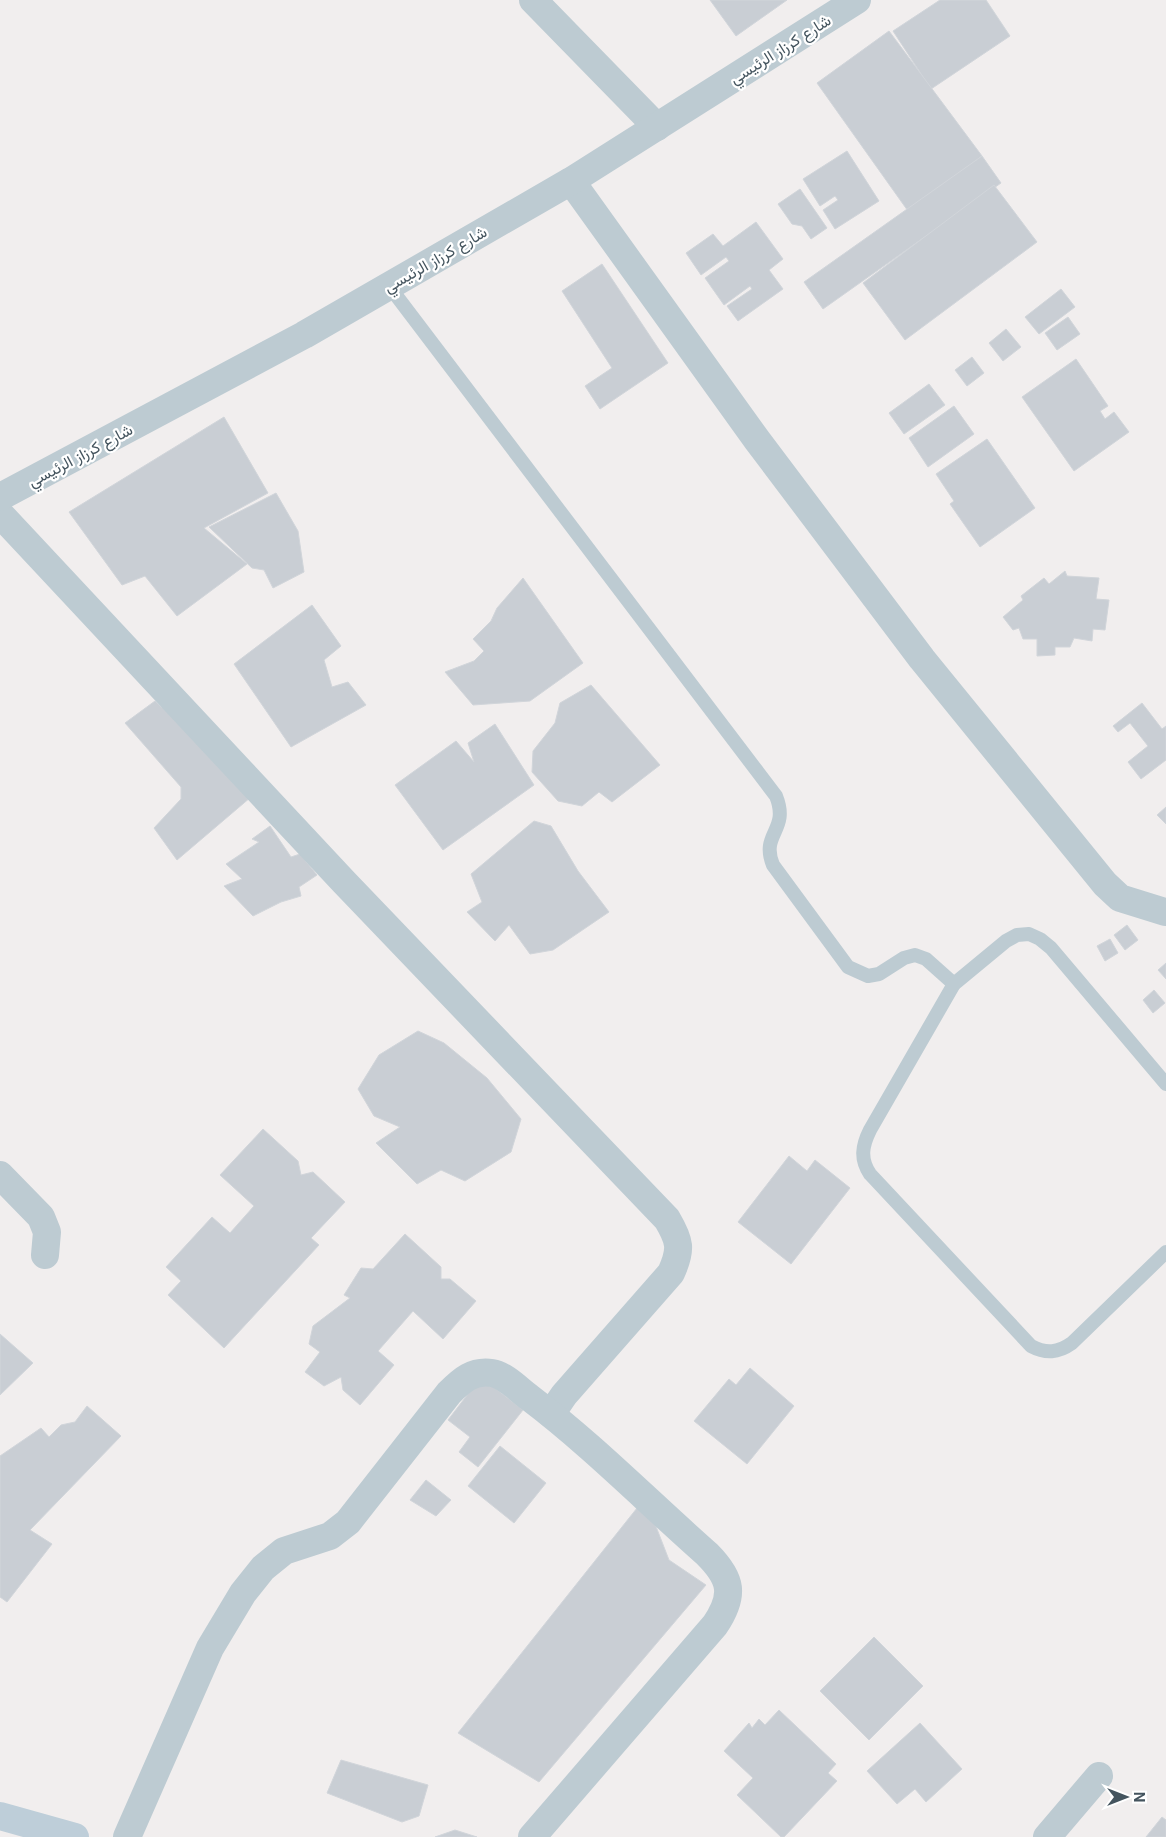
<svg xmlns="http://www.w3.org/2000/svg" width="1166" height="1837" viewBox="0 0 1166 1837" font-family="Inter,Vazirmatn,sans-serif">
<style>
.building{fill:#c9ced4;stroke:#d1d5da}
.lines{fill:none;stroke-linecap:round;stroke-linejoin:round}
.service{stroke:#bdcbd2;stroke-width:14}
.minor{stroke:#bdcbd2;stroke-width:28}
.tertiary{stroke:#bdcbd2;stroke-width:28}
.secondary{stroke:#beced9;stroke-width:28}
.labels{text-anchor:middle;stroke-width:4.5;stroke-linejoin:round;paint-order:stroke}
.street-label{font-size:16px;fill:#44545e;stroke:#fff}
</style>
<rect width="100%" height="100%" fill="#f1eeee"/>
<!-- building -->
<g class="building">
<polygon points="710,0 787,0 736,36"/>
<polygon points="940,0 986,0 1010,36 931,89 893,31"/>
<polygon points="889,31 982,156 908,211 817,83"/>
<polygon points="847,151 879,201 835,229 823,210 838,200 835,196 820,206 803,179"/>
<polygon points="982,156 1001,183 823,309 804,282"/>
<polygon points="994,185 1037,242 905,340 863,283"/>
<polygon points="800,189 827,228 811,239 802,226 792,224 778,204"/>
<polygon points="756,222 783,259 769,270 783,289 738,321 727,306 752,289 750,286 724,305 705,278 729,261 726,257 701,275 686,253 713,234 723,246"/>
<polygon points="602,264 668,363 600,409 585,386 612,368 562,291"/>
<polygon points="1061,289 1075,307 1039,334 1025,317"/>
<polygon points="1068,317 1080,334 1057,350 1045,333"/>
<polygon points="1006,329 1021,347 1003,361 989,343"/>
<polygon points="972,357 984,373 967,386 955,370"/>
<polygon points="1076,359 1108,406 1100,411 1105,419 1114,412 1129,432 1074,471 1022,397"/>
<polygon points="929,384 945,405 904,434 889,413"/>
<polygon points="954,406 974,434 928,467 909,438"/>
<polygon points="224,417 268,493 204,528 247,564 177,616 145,576 122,585 69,512"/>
<polygon points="987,439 1035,508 980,547 950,504 954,501 936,474"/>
<polygon points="276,493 298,531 304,572 273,588 264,570 252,568 209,527"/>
<polygon points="1065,571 1067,576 1099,578 1096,599 1109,600 1105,630 1093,629 1092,641 1074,638 1070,647 1055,647 1055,655 1037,656 1037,639 1023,639 1019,628 1013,630 1003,617 1023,600 1021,596 1044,578 1049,584"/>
<polygon points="523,578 583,663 530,701 473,705 445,672 474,661 484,651 473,639 491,621 497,608"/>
<polygon points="312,605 341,646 324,660 332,687 348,682 366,705 291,747 234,664"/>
<polygon points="591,685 660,765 612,802 599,792 582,806 558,801 532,772 533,751 555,723 560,703"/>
<polygon points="155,701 161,707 176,711 251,797 177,860 154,828 181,799 181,787 125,723"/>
<polygon points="1142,703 1162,729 1166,726 1166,760 1141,779 1128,762 1148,746 1130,723 1118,732 1113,726"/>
<polygon points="495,724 534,785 443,850 395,785 456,741 474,762 468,743"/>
<polygon points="1166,807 1166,824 1157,815"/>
<polygon points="534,821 551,826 578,871 609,912 553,950 530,954 509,925 495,941 467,912 482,902 471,874"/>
<polygon points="270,826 291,857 300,854 317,875 299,887 301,896 281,902 253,916 224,886 242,879 226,864 259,842 252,839"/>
<polygon points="1127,925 1138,940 1125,950 1114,935"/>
<polygon points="1110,939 1118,953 1105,961 1097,946"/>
<polygon points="1166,963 1166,979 1158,970"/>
<polygon points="1154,990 1165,1003 1153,1013 1143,1000"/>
<polygon points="418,1031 444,1043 487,1078 521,1119 511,1152 465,1181 441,1170 417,1184 376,1143 400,1127 374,1116 358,1089 379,1055"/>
<polygon points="263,1129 298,1161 301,1175 313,1172 345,1202 311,1238 319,1245 224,1348 168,1295 181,1281 166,1267 212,1217 230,1233 254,1206 220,1175"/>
<polygon points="789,1156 807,1171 815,1160 850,1188 791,1264 738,1222"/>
<polygon points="405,1234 441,1267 441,1279 450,1279 476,1301 443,1339 413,1311 378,1351 394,1365 360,1405 343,1390 341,1377 324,1386 305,1372 320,1352 309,1344 313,1326 350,1298 344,1295 361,1268 373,1269"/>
<polygon points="0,1334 33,1363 0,1395"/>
<polygon points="750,1368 794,1406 747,1464 694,1421 729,1379 736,1385"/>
<polygon points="481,1377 523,1410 478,1467 459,1452 470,1437 448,1420"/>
<polygon points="87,1406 121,1436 30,1530 52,1544 7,1602 0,1597 0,1456 41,1428 49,1437 61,1425 75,1422"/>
<polygon points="500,1446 546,1483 514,1523 468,1486"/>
<polygon points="426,1480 451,1500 436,1516 410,1500"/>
<polygon points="645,1498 669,1560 706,1585 539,1782 458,1733"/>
<polygon points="874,1637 923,1686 869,1740 820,1691"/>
<polygon points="779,1710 836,1764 828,1773 837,1781 784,1837 781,1837 737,1795 753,1778 724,1751 749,1723 752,1728 759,1719 765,1725"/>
<polygon points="920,1723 962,1769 926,1802 915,1789 897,1804 867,1771"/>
<polygon points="341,1760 428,1785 419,1816 402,1822 327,1793"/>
<polygon points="1162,1817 1166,1820 1166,1837 1146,1837"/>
<polygon points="455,1830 477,1837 435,1837"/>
</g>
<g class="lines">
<!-- service -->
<g class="service">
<path d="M389 286 776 796C790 831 760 833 773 865L848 967 868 976 879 974 904 958 915 955 926 959 954 984"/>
<path d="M1166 1084 1051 948 1040 939 1029 934 1017 935 1006 941 954 984 870 1130C862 1146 860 1159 870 1174L1031 1346C1046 1354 1058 1353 1072 1343L1166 1252"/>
</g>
<!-- minor -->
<g class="minor">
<polyline points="533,0 657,127"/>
<polyline points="571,181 757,440 922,659 1105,884 1120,898 1165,912"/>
<path d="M0 514 344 882 667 1219C680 1241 682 1249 671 1273L564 1395 551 1414"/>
<polyline points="0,1175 41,1217 47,1232 45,1255"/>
<path d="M127 1837 210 1648 243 1593 263 1568 284 1551 330 1536 348 1522 449 1393C462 1380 473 1370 492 1373 505 1375 519 1390 530 1398 592 1445 648 1502 707 1554 732 1579 735 1595 715 1625L532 1837"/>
<polyline points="1047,1837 1099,1776"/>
</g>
<!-- tertiary -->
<polyline class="tertiary" points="0,497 304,335 571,181 857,0"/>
<!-- secondary -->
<polyline class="secondary" points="0,1816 75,1837"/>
</g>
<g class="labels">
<!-- street labels -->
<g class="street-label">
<text transform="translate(780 49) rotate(-32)" y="6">شارع كرزاز الرئيسي</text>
<text transform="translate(435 259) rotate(-30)" y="6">شارع كرزاز الرئيسي</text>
<text transform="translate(80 455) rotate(-28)" y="6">شارع كرزاز الرئيسي</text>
</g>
</g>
<!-- north arrow -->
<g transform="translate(1126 1797) rotate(90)" stroke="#ffffff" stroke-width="4" paint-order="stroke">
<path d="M0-4L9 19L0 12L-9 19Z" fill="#44545e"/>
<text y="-8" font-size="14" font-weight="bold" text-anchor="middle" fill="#44545e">N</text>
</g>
</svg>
